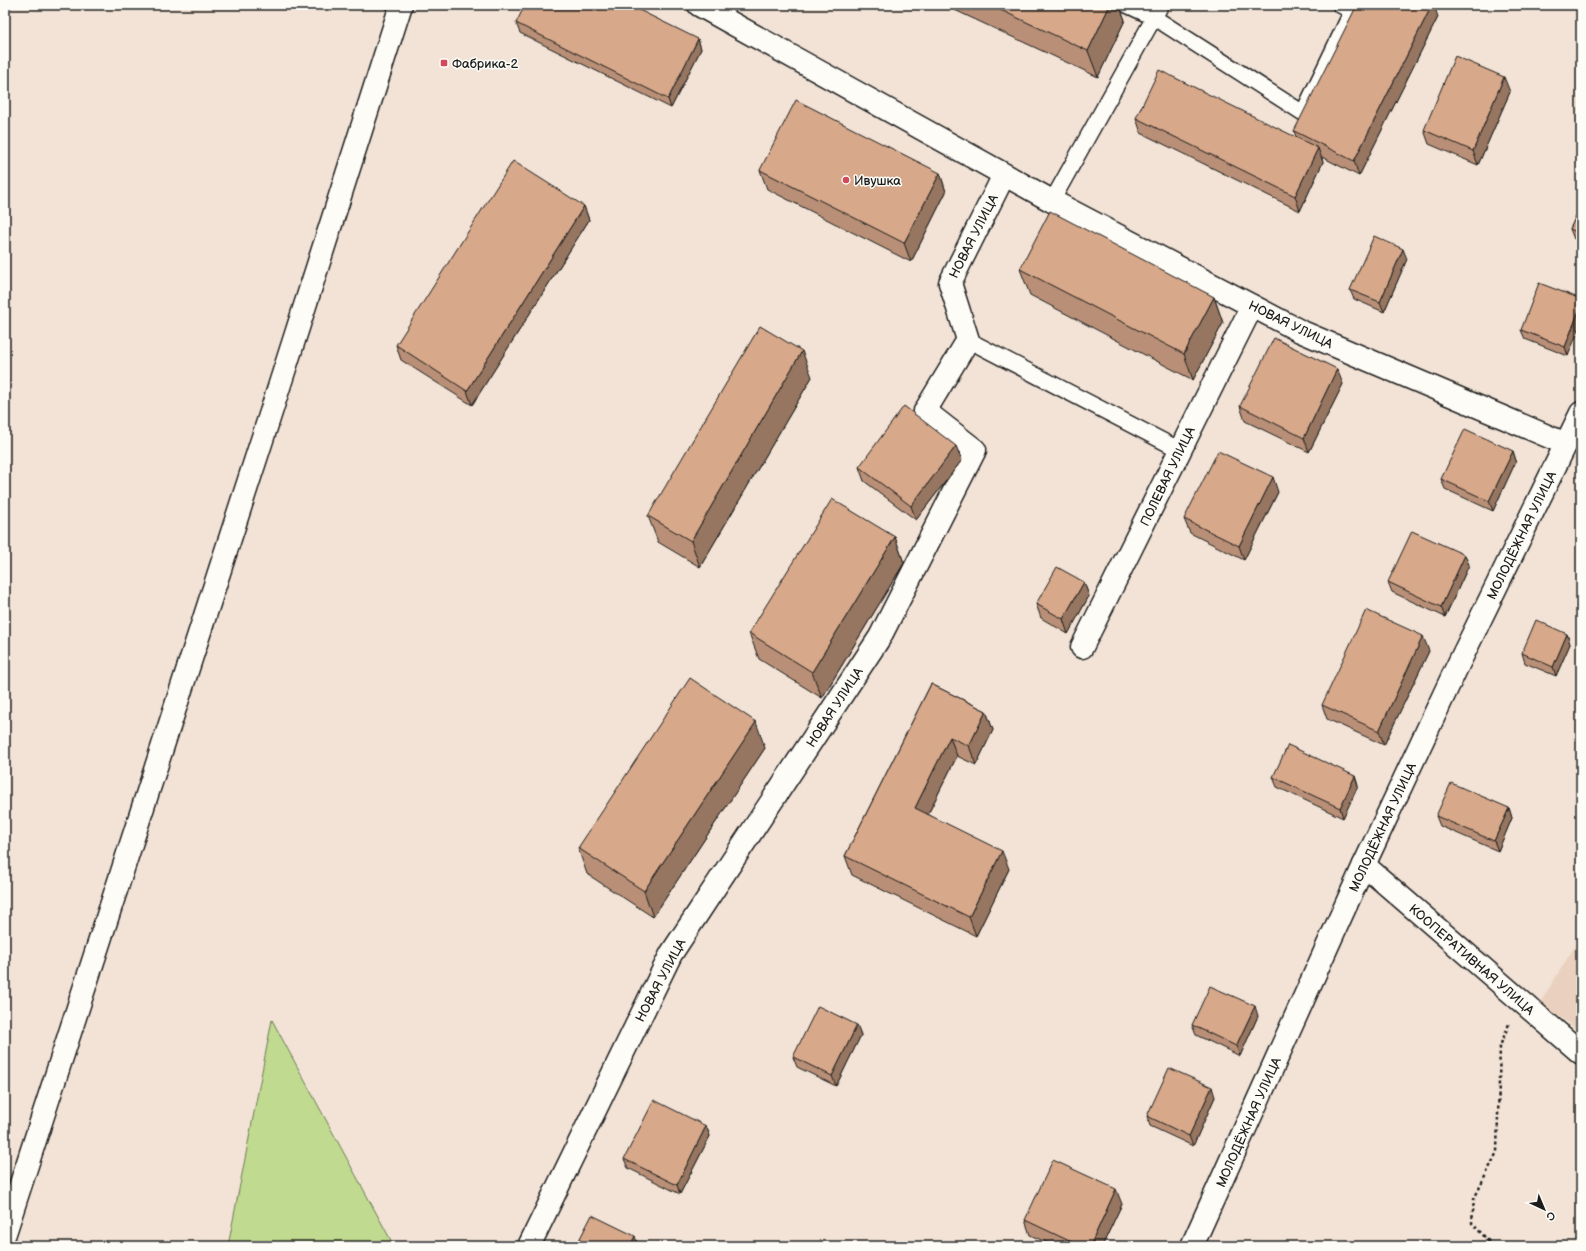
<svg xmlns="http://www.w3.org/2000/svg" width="1586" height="1251" viewBox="0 0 1586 1251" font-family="'Balsamiq Sans',sans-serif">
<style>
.built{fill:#ead1bf}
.green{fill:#c0da90;stroke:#6e7b56}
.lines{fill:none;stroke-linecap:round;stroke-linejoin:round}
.service-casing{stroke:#1c1c1c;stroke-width:18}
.minor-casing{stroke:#1c1c1c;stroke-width:25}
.primary-casing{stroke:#1c1c1c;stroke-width:25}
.path{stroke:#1c1c1c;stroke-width:2.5;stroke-dasharray:3 3;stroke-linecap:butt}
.service{stroke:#fdfcf7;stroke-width:15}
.minor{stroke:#fdfcf7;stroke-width:22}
.primary{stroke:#fdfcf7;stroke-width:22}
.wall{fill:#b99077;stroke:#1c1c1c}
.shaded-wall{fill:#967661;stroke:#1c1c1c}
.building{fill:#d7a88a;stroke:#1c1c1c}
.poi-dot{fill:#d1495b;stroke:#fdfcf7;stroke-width:1.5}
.labels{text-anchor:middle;stroke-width:3;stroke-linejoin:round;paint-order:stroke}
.poi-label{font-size:13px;fill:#1c1c1c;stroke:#fdfcf7;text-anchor:start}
.street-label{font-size:13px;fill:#1c1c1c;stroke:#fdfcf7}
</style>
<rect width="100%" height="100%" fill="#f2e3d6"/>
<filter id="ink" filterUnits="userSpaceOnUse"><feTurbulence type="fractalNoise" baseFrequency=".025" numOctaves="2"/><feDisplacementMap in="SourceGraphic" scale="8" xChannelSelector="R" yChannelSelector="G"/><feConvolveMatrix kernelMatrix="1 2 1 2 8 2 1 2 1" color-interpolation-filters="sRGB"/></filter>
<g filter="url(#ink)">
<!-- built -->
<polygon class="built" points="1581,936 1581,1032 1540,1003"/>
<!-- green -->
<polygon class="green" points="272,1020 394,1246 228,1246"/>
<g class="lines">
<defs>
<g id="service">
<polyline points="1127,5 1155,18 1303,113 1352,11 1340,5"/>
<polyline points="1052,201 1161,5"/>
<polyline points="968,340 1180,450"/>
</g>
<g id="minor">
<polyline points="699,5 1052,201 1300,331 1566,444"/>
<polyline points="1352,11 1355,5"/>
<polyline points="1082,647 1252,306"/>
<polyline points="1364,865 1581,1053"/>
<polyline points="529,1246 671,954 880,637 975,450 925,411 968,340 950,283 1004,175"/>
<polyline points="1192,1246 1364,865 1456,669 1581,413"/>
</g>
<polyline id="primary" points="5,1233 272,409 401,5"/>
</defs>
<!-- service casing -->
<use href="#service" class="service-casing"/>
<!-- minor casing -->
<use href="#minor" class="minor-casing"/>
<!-- primary casing -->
<use href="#primary" class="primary-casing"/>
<!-- path -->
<polyline class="path" points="1493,1246 1472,1223 1474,1199 1497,1152 1500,1046 1509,1024"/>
<!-- service -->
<use href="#service" class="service"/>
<!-- minor -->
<use href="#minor" class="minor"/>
<!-- primary -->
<use href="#primary" class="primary"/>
</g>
<!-- wall -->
<g class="wall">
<polygon points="944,5 1119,5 1125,20 1098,77"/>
<polygon points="1438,17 1359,176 1322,157 1323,162 1300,211 1141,133 1136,118 1296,137 1294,131"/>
<polygon points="516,23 698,39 701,49 671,108 520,33"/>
<polygon points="1510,92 1478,165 1429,144 1424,130"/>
<polygon points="760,170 940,173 946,192 911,262 767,189"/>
<polygon points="1581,205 1581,242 1574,239 1570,229"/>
<polygon points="584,206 589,220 472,405 401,360 396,345"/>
<polygon points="1407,259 1384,312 1354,299 1350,290"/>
<polygon points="1020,269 1214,297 1223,323 1193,380 1030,295"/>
<polygon points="1581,299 1568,356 1525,339 1521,330"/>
<polygon points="812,377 700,567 658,542 648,516"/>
<polygon points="1343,384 1309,452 1245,421 1240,406"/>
<polygon points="1513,451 1516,461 1493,511 1445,489 1441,479"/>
<polygon points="962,460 916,520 864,481 859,467"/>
<polygon points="1278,492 1244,560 1190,533 1184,519"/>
<polygon points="895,537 904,563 822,698 759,659 749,633"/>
<polygon points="1465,555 1469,565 1445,617 1392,592 1388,582"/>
<polygon points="1084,582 1089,596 1068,634 1041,618 1036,604"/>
<polygon points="1567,634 1570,644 1556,676 1525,663 1522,653"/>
<polygon points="1429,651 1384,745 1327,719 1322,705"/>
<polygon points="931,684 986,711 993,730 976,765 957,756 928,814 1009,869 976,936 852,875 845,856"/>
<polygon points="765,748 653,917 587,874 578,848"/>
<polygon points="1355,776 1358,786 1343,818 1277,787 1273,777"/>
<polygon points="1509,808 1512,818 1498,851 1440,826 1436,816"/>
<polygon points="1258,1016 1240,1056 1196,1035 1192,1025"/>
<polygon points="857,1025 861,1035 836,1086 797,1067 793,1057"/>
<polygon points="1215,1097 1193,1146 1150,1126 1147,1116"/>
<polygon points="706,1126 710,1136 680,1194 628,1168 624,1159"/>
<polygon points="1122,1204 1102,1246 1055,1246 1030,1235 1025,1220"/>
</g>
<!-- shaded-wall -->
<g class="shaded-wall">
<polygon points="1110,5 1119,5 1125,20 1098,77 1088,51"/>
<polygon points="1432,5 1434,5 1438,17 1359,176 1354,161"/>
<polygon points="698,39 701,49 671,108 668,99"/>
<polygon points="1504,77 1510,92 1478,165 1473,151"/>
<polygon points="1318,148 1323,162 1300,211 1295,196"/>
<polygon points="940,173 946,192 911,262 904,243"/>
<polygon points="584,206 589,220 472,405 467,391"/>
<polygon points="1403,249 1407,259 1384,312 1380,302"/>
<polygon points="1214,297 1223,323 1193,380 1184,354"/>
<polygon points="1581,305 1581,324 1568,356 1565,347"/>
<polygon points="802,351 812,377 700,567 691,541"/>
<polygon points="1337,369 1343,384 1309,452 1304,438"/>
<polygon points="956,446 962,460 916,520 911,506"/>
<polygon points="1513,451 1516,461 1493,511 1489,501"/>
<polygon points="1273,477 1278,492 1244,560 1239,546"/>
<polygon points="895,537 904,563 822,698 812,672"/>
<polygon points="1465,555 1469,565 1445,617 1441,607"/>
<polygon points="1084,582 1089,596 1068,634 1063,619"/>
<polygon points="1567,634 1570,644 1556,676 1553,667"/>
<polygon points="1423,636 1429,651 1384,745 1379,731"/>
<polygon points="986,711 993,730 976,765 969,746"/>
<polygon points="756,722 765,748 653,917 644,891"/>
<polygon points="950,737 957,756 922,826 915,808"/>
<polygon points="1355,776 1358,786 1343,818 1340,808"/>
<polygon points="1509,808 1512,818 1498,851 1494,841"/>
<polygon points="1002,851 1009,869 976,936 969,917"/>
<polygon points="1255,1006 1258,1016 1240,1056 1236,1046"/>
<polygon points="857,1025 861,1035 836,1086 832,1076"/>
<polygon points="1212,1087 1215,1097 1193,1146 1189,1136"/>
<polygon points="706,1126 710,1136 680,1194 677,1185"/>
<polygon points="1116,1189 1122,1204 1102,1246 1090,1246"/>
<polygon points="635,1236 638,1246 630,1246"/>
</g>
<!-- building -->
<g class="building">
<polygon points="525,5 629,5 698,39 668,99 516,23"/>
<polygon points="990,5 1110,5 1088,51"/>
<polygon points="1357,5 1432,5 1354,161 1294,131"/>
<polygon points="1455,56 1504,77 1473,151 1424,130"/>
<polygon points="1159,70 1318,148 1295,196 1136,118"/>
<polygon points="796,100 940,173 904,243 760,170"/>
<polygon points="513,161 584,206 467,391 396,345"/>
<polygon points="1581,205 1581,234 1570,229"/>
<polygon points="1050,211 1214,297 1184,354 1020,269"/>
<polygon points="1374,236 1403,249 1380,302 1350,290"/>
<polygon points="1539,283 1581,299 1581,305 1565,347 1521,330"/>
<polygon points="760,326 802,351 691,541 648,516"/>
<polygon points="1274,338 1337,369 1304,438 1240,406"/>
<polygon points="904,406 956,446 911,506 859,467"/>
<polygon points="1465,429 1513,451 1489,501 1441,479"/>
<polygon points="1218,451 1273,477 1239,546 1184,519"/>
<polygon points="832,499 895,537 812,672 749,633"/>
<polygon points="1412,531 1465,555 1441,607 1388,582"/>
<polygon points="1057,567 1084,582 1063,619 1036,604"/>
<polygon points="1366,610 1423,636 1379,731 1322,705"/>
<polygon points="1536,620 1567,634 1553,667 1522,653"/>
<polygon points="690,678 756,722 644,891 578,848"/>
<polygon points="931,684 986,711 969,746 950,737 915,808 1002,851 969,917 845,856"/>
<polygon points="1288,745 1355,776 1340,808 1273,777"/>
<polygon points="1451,783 1509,808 1494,841 1436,816"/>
<polygon points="1210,986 1255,1006 1236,1046 1192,1025"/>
<polygon points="818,1006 857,1025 832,1076 793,1057"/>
<polygon points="1169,1068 1212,1087 1189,1136 1147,1116"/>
<polygon points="654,1100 706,1126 677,1185 624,1159"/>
<polygon points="1053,1160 1116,1189 1090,1246 1080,1246 1025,1220"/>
<polygon points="592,1215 635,1236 630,1246 576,1246"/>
</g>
</g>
<!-- markers -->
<g class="poi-dot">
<rect x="440" y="59" width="8" height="8" rx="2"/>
<circle cx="846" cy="180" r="4"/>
</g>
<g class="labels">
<!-- poi labels -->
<g class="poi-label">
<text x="452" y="68">Фабрика-2</text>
<text x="854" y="185">Ивушка</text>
</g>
<!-- street labels -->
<g class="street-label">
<text transform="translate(973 236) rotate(-63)" y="5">НОВАЯ УЛИЦА</text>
<text transform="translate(1291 324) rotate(26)" y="5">НОВАЯ УЛИЦА</text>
<text transform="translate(1167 476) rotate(-64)" y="5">ПОЛЕВАЯ УЛИЦА</text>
<text transform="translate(1521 535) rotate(-64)" y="5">МОЛОДЁЖНАЯ УЛИЦА</text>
<text transform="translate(834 707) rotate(-57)" y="5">НОВАЯ УЛИЦА</text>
<text transform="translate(1382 827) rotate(-65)" y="5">МОЛОДЁЖНАЯ УЛИЦА</text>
<text transform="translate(1472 959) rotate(41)" y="5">КООПЕРАТИВНАЯ УЛИЦА</text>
<text transform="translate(660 980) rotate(-62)" y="5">НОВАЯ УЛИЦА</text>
<text transform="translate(1248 1122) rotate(-66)" y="5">МОЛОДЁЖНАЯ УЛИЦА</text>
</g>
</g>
<!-- margin -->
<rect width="1586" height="1251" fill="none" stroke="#fdfcf7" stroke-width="20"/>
<rect x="10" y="10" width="1566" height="1231" fill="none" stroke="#1c1c1c" stroke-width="1.5" filter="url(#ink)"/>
<!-- north arrow -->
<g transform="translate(1544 1209) rotate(136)" stroke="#fdfcf7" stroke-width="3" paint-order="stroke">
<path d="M0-3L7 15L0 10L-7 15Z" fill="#1c1c1c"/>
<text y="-6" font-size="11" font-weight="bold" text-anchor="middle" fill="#1c1c1c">С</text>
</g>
</svg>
